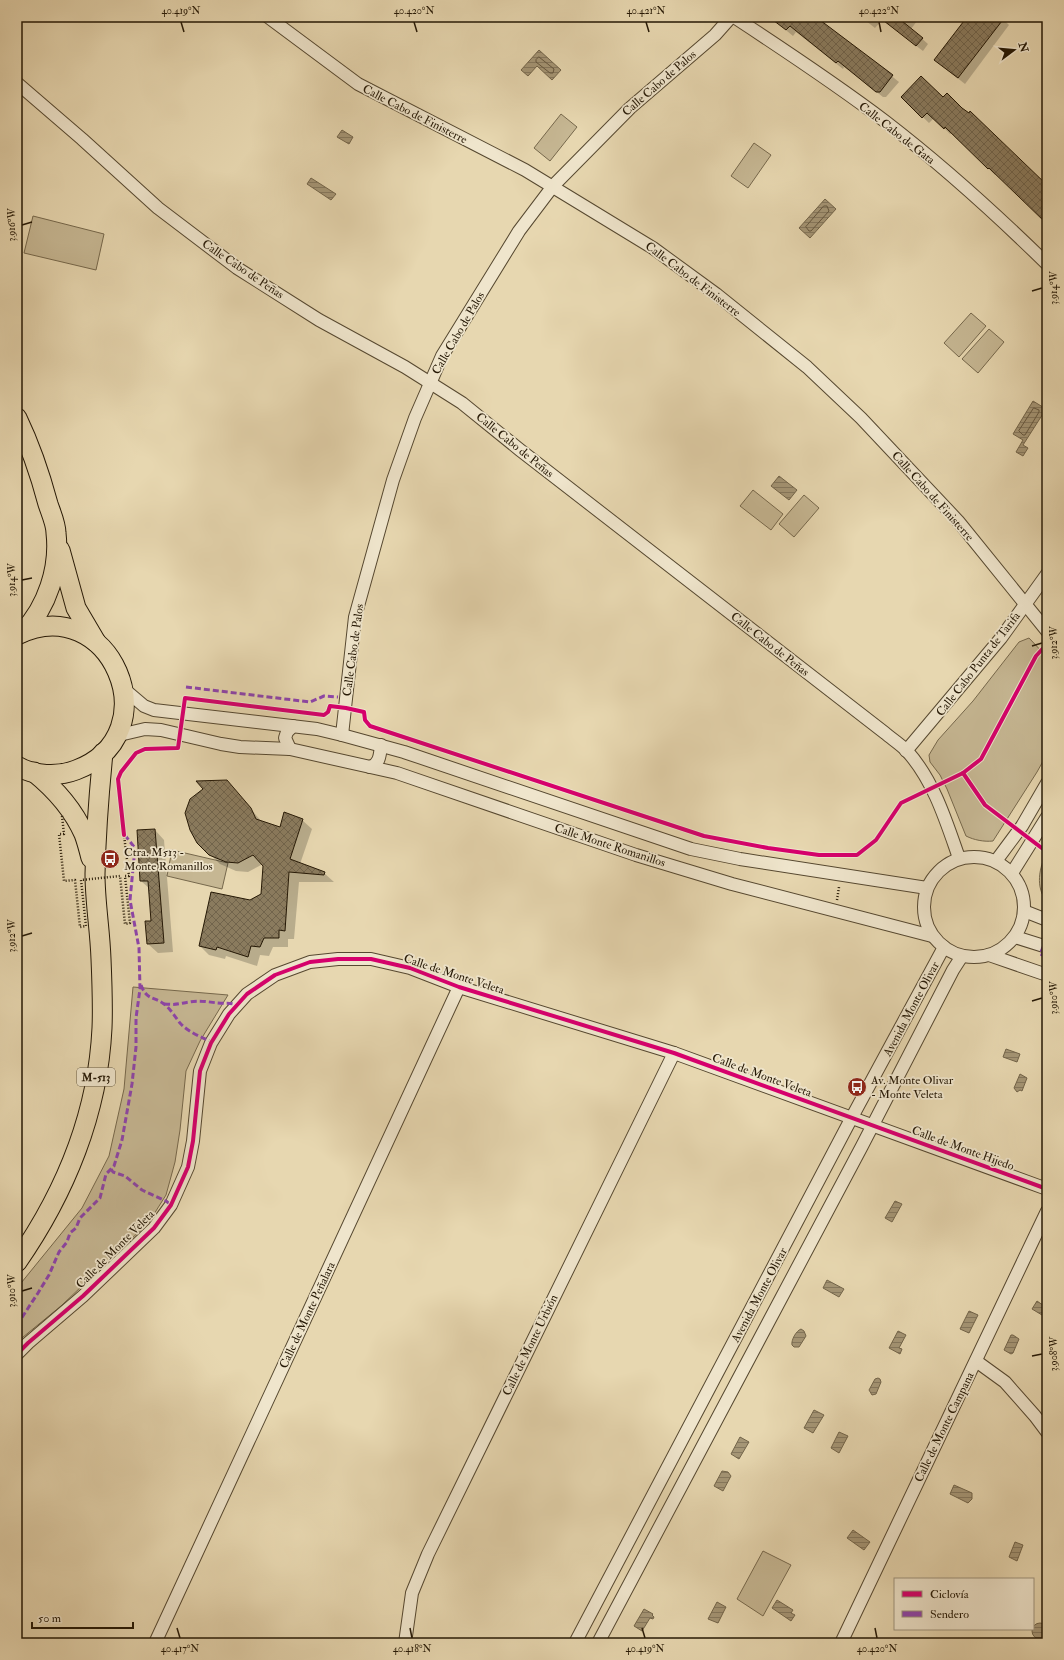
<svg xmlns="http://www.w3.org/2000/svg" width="1064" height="1660" viewBox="0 0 1064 1660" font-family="'IM FELL Double Pica',serif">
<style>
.park{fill:#c6b793;stroke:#76684c}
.water{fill:url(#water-rules);stroke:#726449}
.shadow{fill:#0003}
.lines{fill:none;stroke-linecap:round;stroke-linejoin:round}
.shore{stroke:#65573e;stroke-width:1}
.building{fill:url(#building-cross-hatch);stroke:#251805}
.minor-casing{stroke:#564830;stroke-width:14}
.primary-casing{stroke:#251805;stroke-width:21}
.path{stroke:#251805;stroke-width:2.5;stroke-dasharray:1 2;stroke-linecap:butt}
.minor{stroke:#efe5cc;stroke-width:12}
.primary{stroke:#e7d7b0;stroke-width:19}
.path-bridge{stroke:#251805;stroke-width:2.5;stroke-dasharray:1 2;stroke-linecap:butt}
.quiet{stroke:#8e44ad;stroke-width:3;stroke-dasharray:6 3;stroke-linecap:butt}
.cycleway-casing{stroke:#efe5cc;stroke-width:6}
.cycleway{stroke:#d6006c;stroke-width:4}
.ticks{fill:none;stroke:#251805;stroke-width:1.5}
.labels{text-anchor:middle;stroke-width:3.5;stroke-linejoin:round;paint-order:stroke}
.shield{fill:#efe5cc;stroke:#625641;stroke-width:1}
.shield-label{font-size:11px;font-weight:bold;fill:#251805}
.street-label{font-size:12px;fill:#251805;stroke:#efe5cc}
.poi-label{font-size:12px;fill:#251805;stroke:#efe5cc;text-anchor:start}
.neatline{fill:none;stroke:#251805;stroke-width:1.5}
.ticks-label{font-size:10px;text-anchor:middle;fill:#251805}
</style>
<defs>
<pattern id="water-rules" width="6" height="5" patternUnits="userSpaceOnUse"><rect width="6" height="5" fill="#a59676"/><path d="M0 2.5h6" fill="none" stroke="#86795f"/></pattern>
<pattern id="building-cross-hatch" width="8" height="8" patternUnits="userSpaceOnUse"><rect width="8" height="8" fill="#8a7b5e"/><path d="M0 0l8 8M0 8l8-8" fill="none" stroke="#71644c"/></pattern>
</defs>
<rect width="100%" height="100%" fill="#e7d7b0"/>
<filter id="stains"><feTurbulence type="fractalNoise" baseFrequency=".005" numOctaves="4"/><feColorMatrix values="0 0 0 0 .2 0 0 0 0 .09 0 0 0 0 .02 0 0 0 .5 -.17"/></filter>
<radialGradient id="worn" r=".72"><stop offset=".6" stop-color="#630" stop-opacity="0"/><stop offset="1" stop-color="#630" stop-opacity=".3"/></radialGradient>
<!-- park -->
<g class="park">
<polygon points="561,114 577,127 550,161 534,148"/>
<polygon points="754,143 771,155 748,188 731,176"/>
<polygon points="33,216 104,234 96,270 24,253"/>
<polygon points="971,313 986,326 959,357 944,343"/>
<polygon points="989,329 1004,342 978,373 962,359"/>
<polygon points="753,490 783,514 771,530 740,506"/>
<polygon points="804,495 819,508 794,537 779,524"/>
<path d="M1029 638 1047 657V754L1037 772 993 841C984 842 974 840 966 836L947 789 940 775 930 762 929 755 938 740 973 701 1019 642Z"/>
<polygon points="172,850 228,863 222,889 167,876"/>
<path d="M1047 852V902C1035 887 1039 868 1047 852Z"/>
<polygon points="133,987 228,995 200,1041 186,1071 180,1130 175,1162 166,1195 149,1222 61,1306 17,1342 17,1288 82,1208 109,1156 124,1089"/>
<polygon points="763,1551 791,1565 763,1616 737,1599"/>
</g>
<!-- water -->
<g class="water">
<polygon points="539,50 561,70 552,80 537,66 528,76 521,70"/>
<polygon points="342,130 353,137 349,144 337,137"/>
<polygon points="311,178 336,194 331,200 307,184"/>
<polygon points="825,199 836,209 810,238 799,228"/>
<polygon points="1033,401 1046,409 1023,445 1028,448 1023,456 1016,452 1023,440 1013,434"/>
<polygon points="779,476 797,490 789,500 771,486"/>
<polygon points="1006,1049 1020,1054 1017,1062 1003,1057"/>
<polygon points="1020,1074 1027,1078 1022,1091 1020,1090 1017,1092 1014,1088"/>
<polygon points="895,1201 902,1204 892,1222 885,1218"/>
<polygon points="827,1280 844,1289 839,1297 823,1288"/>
<polygon points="1037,1301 1047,1308 1047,1318 1032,1309"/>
<polygon points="969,1311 978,1315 969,1333 960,1329"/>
<path d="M801 1329 804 1331 806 1336 799 1347H794L792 1345C791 1340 796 1331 801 1329Z"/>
<polygon points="898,1331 906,1335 899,1348 902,1349 900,1354 889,1348"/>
<polygon points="1011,1335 1013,1335 1019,1339 1013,1353 1011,1354 1004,1350"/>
<polygon points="878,1378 880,1379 881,1382 876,1394 872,1395 869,1390 875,1379"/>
<polygon points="814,1410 824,1415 813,1433 804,1428"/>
<polygon points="839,1432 848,1436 839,1453 831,1448"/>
<polygon points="740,1437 749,1442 739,1459 731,1454"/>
<polygon points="722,1471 728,1472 731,1476 723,1491 714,1486"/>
<polygon points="954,1485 972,1493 972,1499 968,1503 950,1494"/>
<polygon points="853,1530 870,1542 864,1550 847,1538"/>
<polygon points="1015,1542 1023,1545 1017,1561 1009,1557"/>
<polygon points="777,1600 793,1610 791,1613 795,1615 791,1621 772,1608"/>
<polygon points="717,1602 726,1607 718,1623 708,1619"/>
<polygon points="644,1609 653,1614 652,1615 654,1617 653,1619 650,1618 642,1631 634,1626"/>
<circle cx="1040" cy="1631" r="8"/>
</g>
<!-- shadow -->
<g class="shadow">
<polygon points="770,17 815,17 858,51 859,50 899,82 886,97 883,97 844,67 843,69 796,32 793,36"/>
<polygon points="861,17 920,17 911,29 928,44 923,51 882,20 875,28"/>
<polygon points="968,17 1001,17 1009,25 965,84 942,66"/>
<polygon points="902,97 943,98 969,114 1047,186 1047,224 996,173 995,175 952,133 950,134 934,118 929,123"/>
<polygon points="227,781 262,822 280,828 302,820 312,829 300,864 324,873 334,882 299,882 294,939 288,939 288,947 273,947 269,956 260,955 257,966 226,956 225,959 209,955 200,946 262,895 264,866 263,864 248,872 236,871 220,864 197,842"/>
<polygon points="155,830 164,840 173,952 158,953 148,944 152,922 150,889 141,881"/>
</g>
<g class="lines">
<!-- shore -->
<g class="shore">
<polygon points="539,57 554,69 553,73 550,73 536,62 536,60"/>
<polygon points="824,206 827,206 829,211 811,231 809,231 806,227"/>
<polygon points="1034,408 1039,410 1039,412 1025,435 1023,435 1019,431"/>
</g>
</g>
<!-- building -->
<g class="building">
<polygon points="769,17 816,17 893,75 880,92 876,92 838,61 836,63 790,26 786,30"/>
<polygon points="879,17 897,17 923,38 916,46"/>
<polygon points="967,17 1005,17 958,78 934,60"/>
<polygon points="921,76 943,97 947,93 962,108 969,113 970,111 1047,185 1047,224 989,168 988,169 945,127 944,129 927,113 922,118 901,97"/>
<polygon points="227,780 251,808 256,819 280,827 284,812 303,819 290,859 325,872 324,875 289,872 285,931 279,930 279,938 264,938 260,947 251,946 248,957 217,947 216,950 199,946 211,892 250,900 261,894 263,866 253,855 238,863 226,862 209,855 197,843 190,830 185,813 190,799 203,789 196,781"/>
<polygon points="155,829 164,943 147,944 145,921 151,921 148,881 140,881 137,830"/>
</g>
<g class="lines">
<defs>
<g id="minor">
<polyline points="268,17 358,84 525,170 653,248 716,294 807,367 861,418 958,521 1047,631"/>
<path d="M734 17C786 51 837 85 886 122 943 166 996 214 1047 264"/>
<path d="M17 83 82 139 158 208 237 268 319 320 405 367 462 403 520 450 885 733C892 739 900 744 907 751 934 781 946 821 959 858"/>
<polyline points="124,689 144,706 154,710 317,729 342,735 404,752 691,849 740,859 927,888"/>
<polyline points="342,735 355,617 393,480 415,418 442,356 519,231 553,186 630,108 715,35 731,17"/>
<polyline points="115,736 145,729 161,730 221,744 240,747 290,749 397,773 636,855 732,884 932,936"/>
<polyline points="290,749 285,738 287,732 293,726"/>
<polyline points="906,751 1001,638 1047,574"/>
<path d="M370 767C380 764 380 754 381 745"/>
<circle cx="974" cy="907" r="50"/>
<polyline points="996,861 1022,826 1047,783"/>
<polyline points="1012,873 1047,817"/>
<polyline points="1024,911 1047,920"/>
<polyline points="1015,937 1047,947"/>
<polyline points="989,955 1047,975"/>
<polyline points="17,1354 28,1343 83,1296 154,1228 171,1205 188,1167 193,1141 200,1071 211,1043 229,1014 247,994 275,975 310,962 338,959 371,959 410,968 459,987 674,1053 1047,1189"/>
<polyline points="976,1361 1005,1382 1035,1416 1047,1432"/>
<polyline points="155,1643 459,987"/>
<polyline points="405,1643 412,1593 428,1554 674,1053"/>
<polyline points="575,1643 851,1119 944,947"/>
<polyline points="598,1643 862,1146 953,970 962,956"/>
<polyline points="841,1643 1047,1211"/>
</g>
<g id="primary">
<path d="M17 418C30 445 40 474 48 504 51 513 56 524 56 533 60 568 47 607 23 632"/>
<polyline points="60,550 76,608 96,642"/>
<path d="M17 635C110 589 172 734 76 770 58 777 34 776 17 766"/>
<path d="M34 772C55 789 73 809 84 834 87 842 89 850 91 858"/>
<path d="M17 1262C65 1193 98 1113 102 1028 103 1005 102 982 101 959 100 930 95 902 95 874 96 833 99 793 103 753"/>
</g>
</defs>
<!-- minor casing -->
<use href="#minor" class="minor-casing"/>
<!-- primary casing -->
<use href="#primary" class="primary-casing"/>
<!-- path -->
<polyline class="path" points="837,900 839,887"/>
<!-- minor -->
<use href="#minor" class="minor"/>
<!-- primary -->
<use href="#primary" class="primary"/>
<!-- path-bridge -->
<polyline class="path-bridge" points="62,816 64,834 59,834 64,881 75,880 80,927 86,926 81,880 120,876 125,924 130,923 125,876 129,876 124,835"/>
<!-- quiet -->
<g class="quiet">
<polyline points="186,687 310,702 324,696 338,697"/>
<polyline points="1047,938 1040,954 1047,957"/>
<path d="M141 985C147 1001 154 996 164 1004 170 1008 175 1017 180 1023 188 1032 201 1037 212 1042"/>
<path d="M164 1004C177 1005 177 1004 189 1002 199 1000 209 1002 218 1003 227 1004 227 1002 237 1005"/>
<polyline points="111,1169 113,1172 125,1176 142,1190 166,1201 171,1205"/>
<polyline points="17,1325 38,1293 49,1275 59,1252 67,1242 70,1233 76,1228 80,1218 100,1198 106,1174 114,1166 122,1140 132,1084 136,1047 136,1018 140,989 139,948 130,900 135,848 124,834"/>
</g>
<defs>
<g id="cycleway">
<polyline points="963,773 985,805 1047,852"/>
<polyline points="124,835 118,779 121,772 136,753 145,749 178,748 185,698 324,715 328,712 330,706 346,708 364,712 365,720 370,726 704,836 768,848 819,855 857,855 876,840 901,803 963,773 981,759 1036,656 1047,644"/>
<polyline points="17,1354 28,1343 83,1296 154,1228 171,1205 188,1167 193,1141 200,1071 211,1043 229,1014 247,994 275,975 310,962 338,959 371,959 410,968 459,987 674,1053 1047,1189"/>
</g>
</defs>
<!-- cycleway casing -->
<use href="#cycleway" class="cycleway-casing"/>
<!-- cycleway -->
<use href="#cycleway" class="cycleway"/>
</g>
<!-- ticks -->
<path class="ticks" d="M181 22 184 32M414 22 417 32M646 22 649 32M879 22 881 32M22 225 32 222M1032 291 1042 288M22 580 32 578M1032 646 1042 643M22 936 32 933M1032 1001 1042 998M22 1291 32 1288M1032 1356 1042 1354M177 1628 180 1638M410 1628 412 1638M642 1628 645 1638M875 1628 877 1638"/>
<!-- icons -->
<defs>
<symbol id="bus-disc" viewBox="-11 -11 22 22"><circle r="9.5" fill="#8f2418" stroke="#efe5cc"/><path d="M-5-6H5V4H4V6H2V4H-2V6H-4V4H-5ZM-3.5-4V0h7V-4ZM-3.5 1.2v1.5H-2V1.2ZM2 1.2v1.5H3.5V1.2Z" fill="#fff"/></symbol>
</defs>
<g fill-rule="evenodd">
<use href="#bus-disc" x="99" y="848" width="22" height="22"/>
<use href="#bus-disc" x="846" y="1076" width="22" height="22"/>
</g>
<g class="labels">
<!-- shield labels -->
<rect class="shield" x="77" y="1068" width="38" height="18" rx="3"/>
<g class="shield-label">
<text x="96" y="1081">M-513</text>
</g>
<!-- street labels -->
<g class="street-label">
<text transform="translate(659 83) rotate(-41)" y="4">Calle Cabo de Palos</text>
<text transform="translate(415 114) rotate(27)" y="4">Calle Cabo de Finisterre</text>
<text transform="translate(897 133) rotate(38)" y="4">Calle Cabo de Gata</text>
<text transform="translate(243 269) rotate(34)" y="4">Calle Cabo de Peñas</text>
<text transform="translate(693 279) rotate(37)" y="4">Calle Cabo de Finisterre</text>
<text transform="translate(458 333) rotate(-60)" y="4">Calle Cabo de Palos</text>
<text transform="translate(515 445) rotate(39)" y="4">Calle Cabo de Peñas</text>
<text transform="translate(933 496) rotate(48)" y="4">Calle Cabo de Finisterre</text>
<text transform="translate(770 644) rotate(38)" y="4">Calle Cabo de Peñas</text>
<text transform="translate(353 650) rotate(-82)" y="4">Calle Cabo de Palos</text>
<text transform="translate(978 664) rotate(-52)" y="4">Calle Cabo Punta de Tarifa</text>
<text transform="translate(610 845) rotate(18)" y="4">Calle Monte Romanillos</text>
<text transform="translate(454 974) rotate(18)" y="4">Calle de Monte Veleta</text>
<text transform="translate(911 1009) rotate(-62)" y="4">Avenida Monte Olivar</text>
<text transform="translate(762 1075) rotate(20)" y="4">Calle de Monte Veleta</text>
<text transform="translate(963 1148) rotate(20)" y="4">Calle de Monte Hijedo</text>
<text transform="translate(115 1249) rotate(-45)" y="4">Calle de Monte Veleta</text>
<text transform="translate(759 1295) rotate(-62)" y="4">Avenida Monte Olivar</text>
<text transform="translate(307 1315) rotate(-65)" y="4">Calle de Monte Peñalara</text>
<text transform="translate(530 1345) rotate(-64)" y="4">Calle de Monte Urbión</text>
<text transform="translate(944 1427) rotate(-64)" y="4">Calle de Monte Campana</text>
</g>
<!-- poi labels -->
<g class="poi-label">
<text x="124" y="856">Ctra. M513 -<tspan x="124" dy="14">Monte Romanillos</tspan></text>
<text x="871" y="1084">Av. Monte Olivar<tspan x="871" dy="14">- Monte Veleta</tspan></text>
</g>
</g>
<!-- margin -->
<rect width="1064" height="1660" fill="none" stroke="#e7d7b0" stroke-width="44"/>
<!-- legend -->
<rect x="894" y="1578" width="140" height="52" fill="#efe5cc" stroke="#9e937c"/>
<rect x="902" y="1591" width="20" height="6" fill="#d6006c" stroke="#9e937c"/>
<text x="930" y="1598" font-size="12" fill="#251805">Ciclovía</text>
<rect x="902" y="1611" width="20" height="6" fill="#8e44ad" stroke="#9e937c"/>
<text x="930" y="1618" font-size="12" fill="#251805">Sendero</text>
<!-- north arrow -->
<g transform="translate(1014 50) rotate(74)" stroke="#efe5cc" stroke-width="3" paint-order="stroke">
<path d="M0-3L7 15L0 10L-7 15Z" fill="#251805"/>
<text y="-6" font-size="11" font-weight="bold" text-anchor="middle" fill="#251805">N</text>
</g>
<!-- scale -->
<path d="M32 1622v6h101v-6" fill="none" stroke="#251805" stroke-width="2"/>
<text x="38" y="1622" font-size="12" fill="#251805" stroke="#efe5cc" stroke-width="3" paint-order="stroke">50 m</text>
<rect x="22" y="22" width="1020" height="1616" class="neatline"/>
<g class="ticks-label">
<text x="181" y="14">40.419°N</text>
<text x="414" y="14">40.420°N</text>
<text x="646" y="14">40.421°N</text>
<text x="879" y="14">40.422°N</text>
<text transform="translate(11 225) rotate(-90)" y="4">3.916°W</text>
<text transform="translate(1053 288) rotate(-90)" y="4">3.914°W</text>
<text transform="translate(11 580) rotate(-90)" y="4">3.914°W</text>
<text transform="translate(1053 643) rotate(-90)" y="4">3.912°W</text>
<text transform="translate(11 936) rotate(-90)" y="4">3.912°W</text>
<text transform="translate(1053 998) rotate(-90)" y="4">3.910°W</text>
<text transform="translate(11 1291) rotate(-90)" y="4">3.910°W</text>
<text transform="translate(1053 1354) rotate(-90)" y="4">3.908°W</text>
<text x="180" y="1652">40.417°N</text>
<text x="412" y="1652">40.418°N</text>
<text x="645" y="1652">40.419°N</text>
<text x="877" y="1652">40.420°N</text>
</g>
<rect width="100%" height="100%" filter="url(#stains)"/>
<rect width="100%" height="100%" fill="url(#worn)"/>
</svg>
